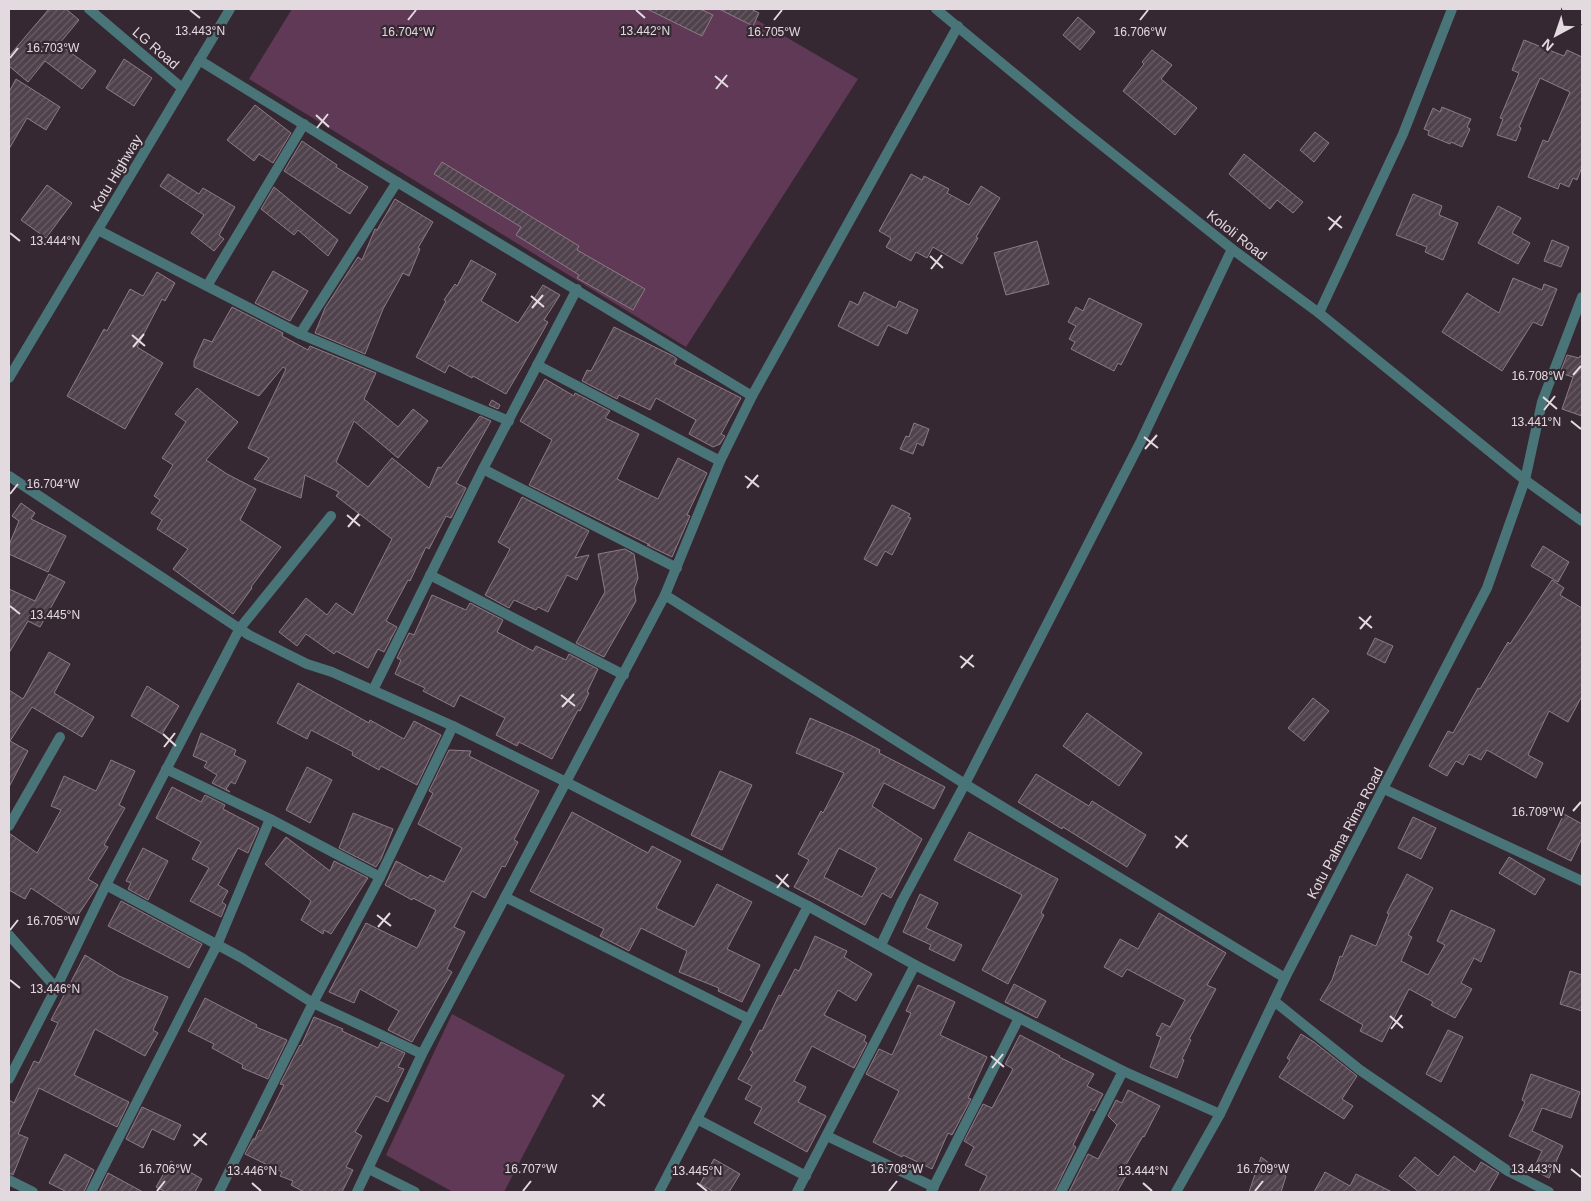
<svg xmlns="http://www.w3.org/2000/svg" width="1591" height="1201" viewBox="0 0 1591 1201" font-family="Arial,sans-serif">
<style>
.garden{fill:#5f3955}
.building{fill:url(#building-hatch);stroke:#8c7b86;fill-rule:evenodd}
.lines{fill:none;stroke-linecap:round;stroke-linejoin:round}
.minor{stroke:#497579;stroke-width:10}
.tertiary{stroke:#497579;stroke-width:10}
.ticks{fill:none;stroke:#e3dae0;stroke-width:2}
.labels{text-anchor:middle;stroke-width:4.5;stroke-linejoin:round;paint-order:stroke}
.street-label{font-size:14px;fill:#e3dae0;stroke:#362832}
.ticks-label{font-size:12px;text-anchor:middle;fill:#e3dae0;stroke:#362832;stroke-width:4.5;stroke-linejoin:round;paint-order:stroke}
</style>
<defs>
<pattern id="building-hatch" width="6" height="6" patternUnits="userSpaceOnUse" patternTransform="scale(1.25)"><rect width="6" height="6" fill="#50424c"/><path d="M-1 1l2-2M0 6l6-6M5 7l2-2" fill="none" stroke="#695d66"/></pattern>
</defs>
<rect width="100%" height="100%" fill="#362832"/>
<!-- garden -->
<g class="garden">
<polygon points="292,9 738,9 858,79 686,347 249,79"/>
<polygon points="452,1014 565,1075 504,1192 453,1192 386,1155"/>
</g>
<!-- building -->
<g class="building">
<polygon points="49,9 66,9 79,20 59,44 96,71 82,89 45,61 28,82 9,66 9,56"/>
<polygon points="647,9 700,9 713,15 702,36"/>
<polygon points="719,9 751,9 759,13 753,26"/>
<polygon points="1078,17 1095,32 1080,50 1063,35"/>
<polygon points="1524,40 1564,56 1567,50 1582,57 1582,167 1577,180 1573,178 1569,187 1560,183 1558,189 1528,177 1543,140 1548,142 1570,92 1540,78 1519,127 1521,128 1516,141 1497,135 1503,119 1500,118 1519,73 1512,70"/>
<polygon points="1152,50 1172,65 1161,79 1197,108 1175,135 1123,91 1144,64 1142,62"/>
<polygon points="124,59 152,78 134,106 106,88"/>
<polygon points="16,79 60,107 46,130 27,118 9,149 9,92"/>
<polygon points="255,105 291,133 273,163 259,154 254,161 227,140"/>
<polygon points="1442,107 1471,119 1467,127 1470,129 1462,147 1451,142 1450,144 1428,135 1429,131 1424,129 1433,108 1440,112"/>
<polygon points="1315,132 1329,143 1314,162 1300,150"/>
<polygon points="302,141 337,165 336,167 368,187 350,214 284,171"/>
<polygon points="1244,154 1303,202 1293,213 1277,200 1270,209 1229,174"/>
<polygon points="442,162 579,246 577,250 645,289 633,310 577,278 579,275 516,235 521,227 434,174"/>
<polygon points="168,174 199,194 203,188 235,207 219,235 224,239 214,251 191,233 204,215 160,186"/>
<polygon points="911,174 922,180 924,176 949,189 947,193 969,205 981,186 1000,198 976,237 978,238 962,264 933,247 927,258 916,252 911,261 886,247 891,238 879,231"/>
<polygon points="47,185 72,203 46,238 21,220"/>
<polygon points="274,187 338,240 328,256 298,230 294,235 261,209"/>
<polygon points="1413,194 1442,206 1439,215 1458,223 1443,260 1425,252 1427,247 1396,235"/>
<polygon points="395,199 433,222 418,248 420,249 409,276 403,273 383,309 365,354 315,333 325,308 358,257 362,260 375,229 377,230"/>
<polygon points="1498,206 1521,218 1512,233 1530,243 1518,264 1478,243"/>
<polygon points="1552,240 1569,247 1561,267 1544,261"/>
<polygon points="1037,241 1049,284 1006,295 994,253"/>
<polygon points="471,260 496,274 481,301 518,323 543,285 560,295 544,320 548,322 535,345 506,394 473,376 472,378 449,365 445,373 416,357 446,301 444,300 455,284 457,286"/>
<polygon points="273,271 308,291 290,321 255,303"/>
<polygon points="157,272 175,283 165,301 162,299 137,347 163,363 125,429 67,396 104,329 107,331 130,289 143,296"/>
<polygon points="1513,278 1542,290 1544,284 1557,289 1542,326 1533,322 1502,371 1442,332 1467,293 1499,313"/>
<polygon points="864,292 896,308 899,301 918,310 907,334 888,325 878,346 838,326 850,301 858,305"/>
<polygon points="1089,298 1142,324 1121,365 1118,363 1114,371 1071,349 1075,342 1069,339 1076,326 1068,322 1076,307 1083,311"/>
<polygon points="232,307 283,333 282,336 308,350 310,346 376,373 364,399 398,427 413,409 428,421 398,458 354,421 336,462 368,487 392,458 429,488 438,467 441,468 480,416 491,421 456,483 466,488 451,518 446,516 429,549 426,547 410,581 408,580 386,621 397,627 384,652 378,649 368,668 336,651 334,654 306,634 297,646 279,632 306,598 327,615 336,603 353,615 392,539 336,496 339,492 305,475 301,498 254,479 269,458 248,448 286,369 283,367 259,396 194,367 194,361 204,339 212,342"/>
<polygon points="614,327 673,356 677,359 674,364 741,398 721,434 725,436 720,444 713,447 689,434 696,420 656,398 650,410 619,395 617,399 582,381 587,370 591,371"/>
<polygon points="1567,355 1579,358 1580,356 1582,356 1582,416 1562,409 1573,377 1560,373"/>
<polygon points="545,379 574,396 575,393 610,411 605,418 639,434 617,479 658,499 678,458 707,473 687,515 690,516 672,557 647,545 650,545 529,485 552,440 520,421"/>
<polygon points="197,388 238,422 206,460 227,474 256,489 240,520 281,547 251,587 252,588 233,614 173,569 188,549 157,529 162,520 151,513 160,500 154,496 173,465 162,458 186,422 175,414"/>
<polygon points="492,400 500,405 498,409 489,405"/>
<polygon points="914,423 929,429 923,446 917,443 913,454 900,449 906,436 909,437"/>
<polygon points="522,497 589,531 575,558 589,555 577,580 567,575 548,612 538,607 536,610 514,600 509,608 485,595 510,549 498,542"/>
<polygon points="21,503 35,513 31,519 66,536 48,572 9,554 9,545 19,521 12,516"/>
<polygon points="892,505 910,514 908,517 911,518 892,555 885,551 877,566 864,559"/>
<polygon points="1543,546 1569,562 1558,582 1531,566"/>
<polygon points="625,549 634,554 638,578 634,589 636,601 604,657 576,643 605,592 598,554"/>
<polygon points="49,574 65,582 40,627 28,621 9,653 9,589 35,601"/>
<polygon points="1552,580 1564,588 1560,595 1582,608 1582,696 1568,722 1549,711 1528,755 1543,763 1536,778 1487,750 1481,760 1469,754 1463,765 1456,761 1447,776 1429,766 1448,731 1453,733 1478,688 1480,689 1508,642 1510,644"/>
<polygon points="432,595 466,610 470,603 503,620 497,632 533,651 536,646 566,660 569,654 598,669 587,692 589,693 580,711 578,710 552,759 519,742 517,746 496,735 505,718 460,695 454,707 423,691 425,688 395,674 401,660 397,658 409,633 414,635"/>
<polygon points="1375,638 1393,646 1385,663 1367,654"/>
<polygon points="49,652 70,664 54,693 94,717 82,737 32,707 10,741 28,751 9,787 9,690 23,699"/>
<polygon points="298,683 369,723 370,720 404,739 414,721 441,735 417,785 381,766 379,770 352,755 353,752 311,730 307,739 277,723"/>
<polygon points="147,686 179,706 162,734 131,716"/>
<polygon points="1313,698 1329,711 1304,741 1288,728"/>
<polygon points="1087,713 1142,753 1119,786 1063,746"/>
<path d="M810 718 852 736 880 750 879 753 945 787 934 809 884 783 872 806 922 839 891 898 882 893 865 925 794 887 809 860 798 854 821 811 823 813 844 773 796 753ZM839 848 877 868 862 897 824 877Z"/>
<polygon points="201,733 236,750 234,755 246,761 235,784 231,782 226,789 230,792 212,783 217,775 204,767 207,762 193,756"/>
<polygon points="449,750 471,751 469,756 539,791 514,840 518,842 505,867 502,866 485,898 472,891 454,927 465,932 447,969 452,972 412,1042 388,1030 399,1011 360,989 354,1003 329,992 366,923 417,948 436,910 413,898 412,900 385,885 396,861 428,878 430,875 444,882 462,848 418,824 433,793 429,791"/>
<polygon points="111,760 135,771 119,805 125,808 104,845 108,847 88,879 98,885 76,918 31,888 25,899 9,890 9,833 37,853 61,810 51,806 64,776 96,791"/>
<polygon points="307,767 332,780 310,823 286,810"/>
<polygon points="720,771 752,785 722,850 691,835"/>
<polygon points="1036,774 1089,806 1092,801 1146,835 1127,867 1063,827 1062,829 1018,802"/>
<polygon points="172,787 201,802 205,795 225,805 223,809 259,828 248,853 238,848 218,885 228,891 222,902 226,905 221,917 190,901 209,868 192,859 201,842 156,818"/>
<polygon points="572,812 648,853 652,846 681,861 656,908 694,927 717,884 752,902 727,949 760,965 742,1002 718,991 719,988 679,972 687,951 641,928 629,951 600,936 604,929 530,891"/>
<polygon points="353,813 393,829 381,859 376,867 339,848"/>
<polygon points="1564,814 1582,824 1582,838 1571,861 1547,849"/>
<polygon points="1413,817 1436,828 1421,859 1398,848"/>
<polygon points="969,832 1058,879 1041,913 1044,915 1008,984 982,970 1022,895 954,860"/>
<polygon points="286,837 330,871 334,861 368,878 331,934 324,930 323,934 301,920 311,901 265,864"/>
<polygon points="143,848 168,861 148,900 128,889 131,883 126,881"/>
<polygon points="1509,857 1545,879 1535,895 1499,873"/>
<polygon points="1407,874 1433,888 1408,935 1412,937 1401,961 1428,975 1445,945 1437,941 1451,910 1495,930 1481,962 1474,958 1461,983 1472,989 1455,1018 1431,1005 1433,1002 1409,989 1382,1042 1360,1031 1363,1025 1320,1000 1332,980 1340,956 1342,957 1351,935 1376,946 1389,914 1387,913"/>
<polygon points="920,894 938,903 926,928 962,945 954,961 929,949 931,945 903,932"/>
<polygon points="121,901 202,944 189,968 108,926"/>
<polygon points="1159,913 1226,953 1207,985 1216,989 1189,1039 1191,1040 1182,1059 1184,1060 1177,1078 1150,1067 1161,1037 1156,1035 1162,1023 1170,1027 1185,1000 1127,969 1122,977 1104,967 1120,939 1138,949"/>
<polygon points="815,936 847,951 844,957 872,974 856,1001 838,990 824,1015 866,1036 864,1041 867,1043 854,1068 812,1046 794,1081 806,1087 798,1102 826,1116 807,1152 754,1123 762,1108 745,1099 752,1086 738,1079 753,1052 750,1050 760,1030 762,1031 779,995 781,996 795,969 799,971"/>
<polygon points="85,955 119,976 168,997 153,1030 158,1033 145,1056 95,1029 74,1075 129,1102 117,1127 39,1088 18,1134 28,1138 13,1175 9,1173 9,1100 14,1103 34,1061 39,1063 58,1023 51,1020"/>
<polygon points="1570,971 1582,975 1582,1011 1560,1004"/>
<polygon points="1014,984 1046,1001 1037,1018 1005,1002"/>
<polygon points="918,985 955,1002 940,1035 987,1057 968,1098 971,1099 952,1135 948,1133 932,1169 903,1155 902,1157 873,1142 899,1091 866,1074 879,1049 892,1055 911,1013 906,1011"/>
<polygon points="205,998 257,1025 256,1027 287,1040 268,1079 242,1068 243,1065 212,1048 214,1044 188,1031"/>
<polygon points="314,1017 343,1029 342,1031 378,1048 381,1042 405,1053 398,1067 404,1069 388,1102 376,1096 355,1132 362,1136 346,1167 353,1170 342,1192 304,1192 291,1185 293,1181 280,1176 282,1172 245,1154 253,1139 255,1139 259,1130 261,1131 284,1085 280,1084 300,1045 301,1046"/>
<polygon points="1448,1030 1463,1037 1441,1082 1426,1074"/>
<polygon points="1301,1034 1314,1042 1357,1076 1342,1099 1353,1106 1344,1119 1279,1077 1290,1060 1287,1058"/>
<polygon points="1020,1035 1060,1056 1059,1057 1094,1074 1087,1086 1103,1094 1094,1111 1091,1109 1073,1145 1076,1147 1054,1192 979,1192 987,1176 965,1165 974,1147 964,1141 983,1104 992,1108 1013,1069 1005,1064"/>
<polygon points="1531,1074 1580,1092 1571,1118 1542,1108 1532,1131 1563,1146 1549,1178 1533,1170 1542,1151 1509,1136 1525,1102 1522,1100"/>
<polygon points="1128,1090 1160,1106 1144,1137 1143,1136 1124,1168 1129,1171 1117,1192 1069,1192 1088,1154 1098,1159 1117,1125 1108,1116 1116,1100 1122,1103"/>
<polygon points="142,1107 181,1125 174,1140 152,1129 143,1148 126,1139"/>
<polygon points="65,1154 94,1170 84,1192 67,1192 49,1183"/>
<polygon points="1454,1156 1475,1172 1481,1162 1499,1173 1488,1192 1419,1192 1399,1176 1415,1157 1438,1176"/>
<polygon points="1261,1157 1286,1176 1281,1192 1249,1192"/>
<polygon points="714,1159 740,1174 729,1192 714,1192 700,1184"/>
<polygon points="171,1161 202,1179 195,1192 166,1192 156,1187"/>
<polygon points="1325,1172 1350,1186 1356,1174 1392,1192 1314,1192"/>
<polygon points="108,1173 143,1192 99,1192"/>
</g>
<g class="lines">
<!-- minor -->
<g class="minor">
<polyline points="89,9 182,88"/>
<polyline points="199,60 397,182 752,396"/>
<polyline points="98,230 300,334 509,421"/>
<polyline points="207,286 304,124"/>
<polyline points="1319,313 1403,134 1452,9"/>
<polyline points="300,334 397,182"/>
<polyline points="537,365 720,461"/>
<polyline points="483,469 677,568"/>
<polyline points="9,476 249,635 307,664 332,672 453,726 566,782 808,906 915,965 1123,1071 1220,1114"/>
<polyline points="430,575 624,675"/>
<polyline points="665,595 965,784 1285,978"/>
<polyline points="373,690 483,469 577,289"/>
<polyline points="166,769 270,819 380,877"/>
<polyline points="1384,789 1582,881"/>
<polyline points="9,826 60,737"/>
<polyline points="106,885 242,958 313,1003 422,1054"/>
<polyline points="505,897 749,1019"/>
<polyline points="9,935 56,988"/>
<polyline points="881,945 902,901 965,784 1141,441 1232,249"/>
<polyline points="1274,1001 1360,1070 1508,1171 1549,1192"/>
<polyline points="9,1079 56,988 106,885 240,628 331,516"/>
<polyline points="697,1119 806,1176"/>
<polyline points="827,1136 934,1187"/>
<polyline points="369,1169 415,1192"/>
<polyline points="9,1180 33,1192"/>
<polyline points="91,1192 217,945 270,819"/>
<polyline points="219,1192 313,1003 380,877 453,726"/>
<polyline points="357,1192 422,1054 665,595 720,461 752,396 958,26"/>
<polyline points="659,1192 808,906"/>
<polyline points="797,1192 915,965"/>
<polyline points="931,1192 1019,1018"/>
<polyline points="1061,1192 1123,1071"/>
</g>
<!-- tertiary -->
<g class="tertiary">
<polyline points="936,9 1074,123 1232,249 1319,313 1525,480 1582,521"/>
<polyline points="9,378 230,9"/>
<polyline points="1176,1192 1220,1114 1285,978 1487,588 1525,480 1542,402 1582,297"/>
</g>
</g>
<!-- ticks -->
<path class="ticks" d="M190 10 200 18M636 10 645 18M408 20 416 10M774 20 782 10M1140 20 1148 10M10 58 18 48M715 76 728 87M716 89 727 75M316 115 329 127M317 128 328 114M1328 217 1342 228M1329 230 1341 216M10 233 20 241M930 256 943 268M931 269 942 255M531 296 544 307M532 308 543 295M132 335 145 346M133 347 144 334M1573 375 1581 366M1543 397 1557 409M1544 410 1555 396M1571 421 1581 429M1144 437 1158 448M1145 449 1157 435M745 476 759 487M747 488 758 475M10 494 18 484M347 515 360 526M348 527 359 514M10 606 20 614M1359 617 1372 628M1360 629 1371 616M960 656 974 667M961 668 973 655M561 695 575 706M562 707 574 694M163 734 176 746M164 747 175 733M1573 811 1581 802M1175 836 1188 847M1176 848 1187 835M776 875 789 887M777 888 788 874M377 915 391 926M378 927 390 913M10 930 18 920M10 980 20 988M1390 1016 1403 1028M1391 1029 1402 1015M991 1056 1004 1067M992 1068 1003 1054M592 1095 605 1106M593 1107 604 1094M193 1134 207 1145M194 1146 206 1133M1571 1169 1581 1177M252 1183 261 1191M697 1183 707 1191M1143 1183 1152 1191M157 1191 165 1181M523 1191 531 1181M889 1191 897 1181M1255 1191 1263 1181"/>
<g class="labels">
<!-- street labels -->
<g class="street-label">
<text transform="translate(156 48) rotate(41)" y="5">LG Road</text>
<text transform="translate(116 173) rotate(-59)" y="5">Kotu Highway</text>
<text transform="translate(1237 235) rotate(38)" y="5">Kololi Road</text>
<text transform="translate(1345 833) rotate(-62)" y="5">Kotu Palma Rima Road</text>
</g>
</g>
<g class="ticks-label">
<text x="200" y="35">13.443°N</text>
<text x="645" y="35">13.442°N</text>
<text x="408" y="36">16.704°W</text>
<text x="774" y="36">16.705°W</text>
<text x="1140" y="36">16.706°W</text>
<text x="53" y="52">16.703°W</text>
<text x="55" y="245">13.444°N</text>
<text x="1538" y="380">16.708°W</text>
<text x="1536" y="426">13.441°N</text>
<text x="53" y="488">16.704°W</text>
<text x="55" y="619">13.445°N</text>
<text x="1538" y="816">16.709°W</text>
<text x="53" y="925">16.705°W</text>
<text x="55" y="993">13.446°N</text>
<text x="1536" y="1173">13.443°N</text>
<text x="165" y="1173">16.706°W</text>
<text x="531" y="1173">16.707°W</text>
<text x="897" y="1173">16.708°W</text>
<text x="1263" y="1173">16.709°W</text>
<text x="252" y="1175">13.446°N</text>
<text x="697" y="1175">13.445°N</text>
<text x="1143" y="1175">13.444°N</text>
</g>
<!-- border -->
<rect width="1591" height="1201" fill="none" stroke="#e3dae0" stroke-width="20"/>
<!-- north arrow -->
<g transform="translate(1556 35) rotate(220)" stroke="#362832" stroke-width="4" paint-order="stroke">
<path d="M0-4L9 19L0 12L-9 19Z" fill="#e3dae0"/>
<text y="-8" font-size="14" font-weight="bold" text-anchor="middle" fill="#e3dae0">N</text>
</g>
</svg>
